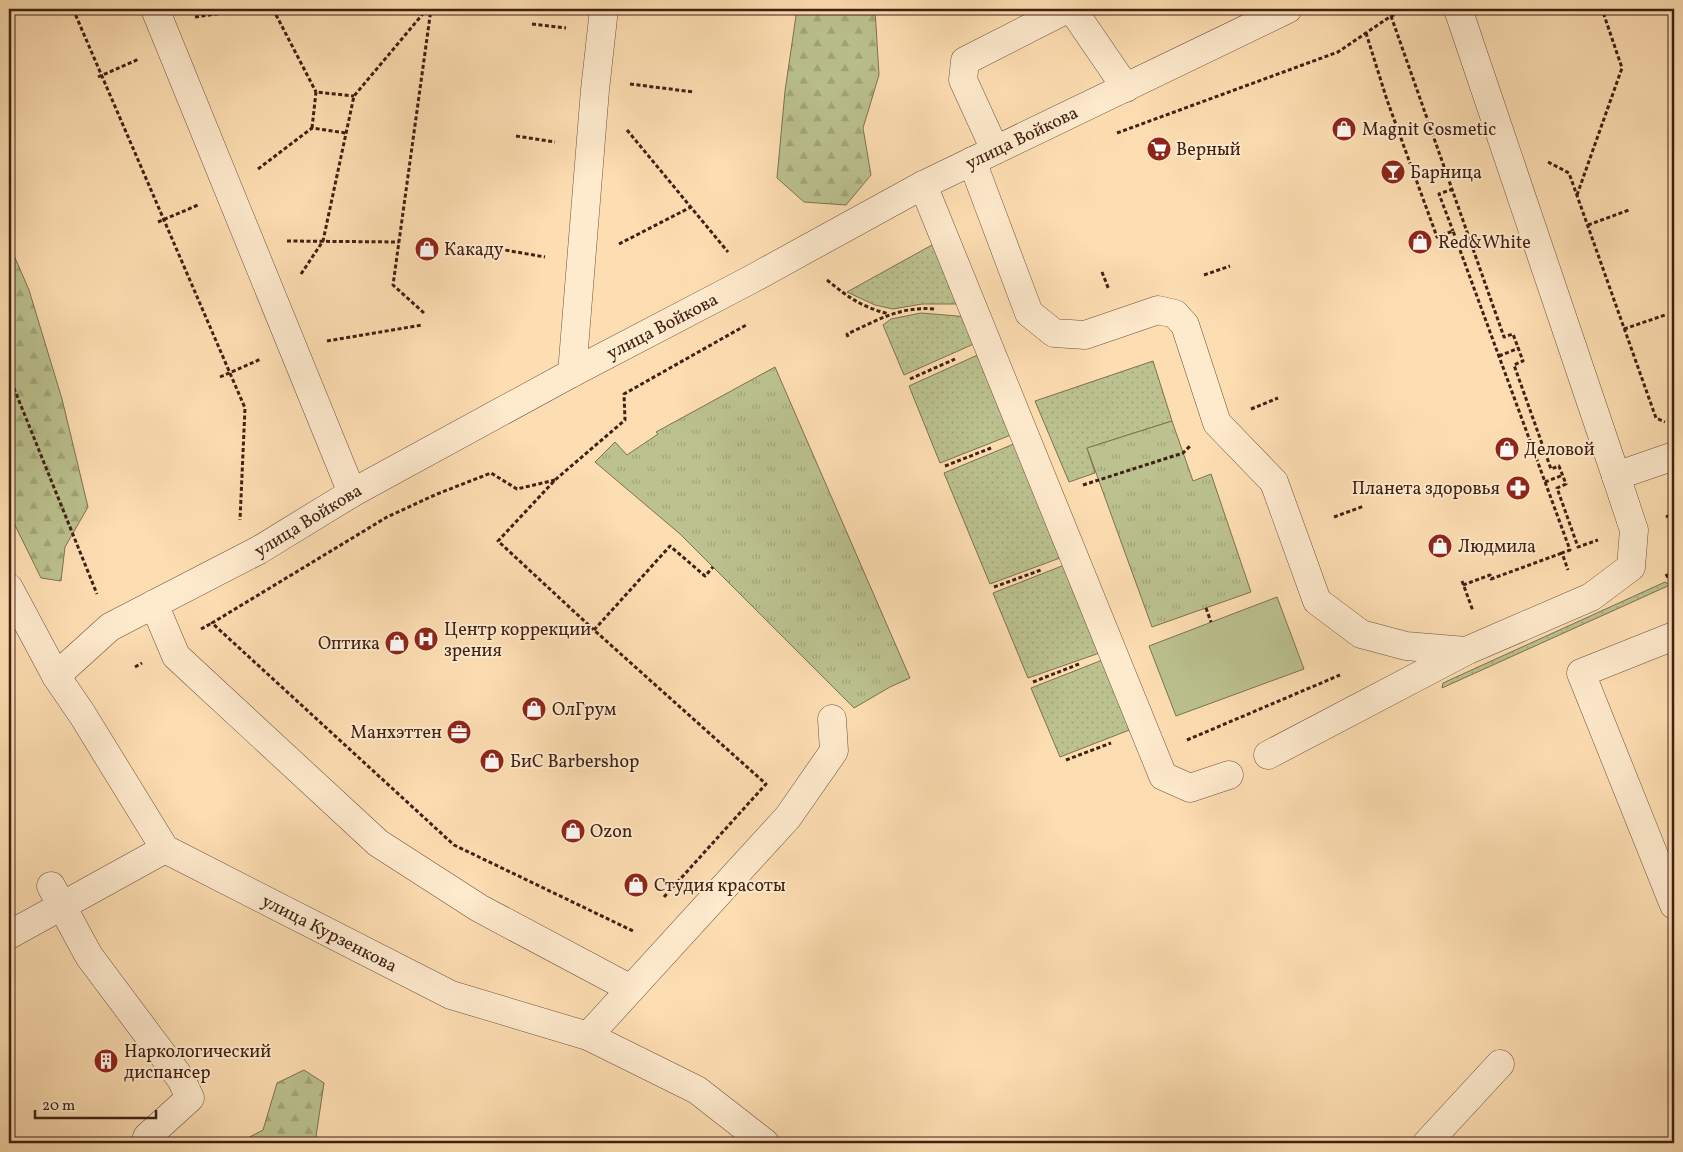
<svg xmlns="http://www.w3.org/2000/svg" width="1683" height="1152" viewBox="0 0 1683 1152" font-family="Vollkorn,serif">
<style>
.grass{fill:url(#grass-dots);stroke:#7e7152}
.forest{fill:url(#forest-firs);stroke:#7e7152}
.park{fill:url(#park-tufts);stroke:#7e7152}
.garden{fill:#bbc28f;stroke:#7e7152}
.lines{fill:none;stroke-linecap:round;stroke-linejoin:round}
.minor-casing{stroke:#6f503c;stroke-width:29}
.path{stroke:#402015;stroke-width:3;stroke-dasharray:4 2.5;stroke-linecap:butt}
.minor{stroke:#feeacd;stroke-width:28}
.labels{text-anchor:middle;stroke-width:4;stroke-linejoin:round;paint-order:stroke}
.poi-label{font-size:18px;fill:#402015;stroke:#feeacd;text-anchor:start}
.street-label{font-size:18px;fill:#402015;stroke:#feeacd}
</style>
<defs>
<pattern id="grass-dots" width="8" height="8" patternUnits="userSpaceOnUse" patternTransform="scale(1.25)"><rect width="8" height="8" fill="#bbc28f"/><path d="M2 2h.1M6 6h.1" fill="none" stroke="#a2a67a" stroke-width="1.8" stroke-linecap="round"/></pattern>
<pattern id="forest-firs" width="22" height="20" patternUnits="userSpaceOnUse" patternTransform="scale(1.25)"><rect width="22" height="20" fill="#bbc28f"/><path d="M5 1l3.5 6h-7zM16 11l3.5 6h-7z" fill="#a2a67a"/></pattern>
<pattern id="park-tufts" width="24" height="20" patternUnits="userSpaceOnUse" patternTransform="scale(1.25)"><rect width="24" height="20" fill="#bbc28f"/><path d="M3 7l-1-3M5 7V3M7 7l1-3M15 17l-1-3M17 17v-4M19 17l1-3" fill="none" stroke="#a2a67a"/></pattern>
</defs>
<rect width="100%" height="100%" fill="#fddeb2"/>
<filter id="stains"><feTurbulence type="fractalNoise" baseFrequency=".004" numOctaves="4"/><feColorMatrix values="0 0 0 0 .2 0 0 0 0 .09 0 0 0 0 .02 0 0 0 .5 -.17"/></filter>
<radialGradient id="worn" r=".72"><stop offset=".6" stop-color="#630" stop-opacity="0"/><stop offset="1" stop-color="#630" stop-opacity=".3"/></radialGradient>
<!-- grass -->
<g class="grass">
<polygon points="941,240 966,304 922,304 893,309 875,305 847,292"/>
<polygon points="921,313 969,317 976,343 904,375 883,325 891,319"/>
<polygon points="982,353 1016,433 940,463 909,386"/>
<polygon points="1153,361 1172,421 1087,448 1095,473 1069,482 1035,401"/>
<polygon points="1021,441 1068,555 990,584 944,473"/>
<polygon points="1072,562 1108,650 1028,678 993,593"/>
<polygon points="1665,582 1670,585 1442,688 1443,683"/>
<polygon points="1110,657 1137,727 1060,757 1031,688"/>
</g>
<!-- forest -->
<g class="forest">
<polygon points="797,9 875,9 879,75 863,128 871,175 846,205 804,202 777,178 785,91"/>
<polygon points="9,244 29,290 62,399 88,507 65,547 61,581 41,578 9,513"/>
<polygon points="304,1070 324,1083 315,1143 238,1143 263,1130 277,1083"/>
</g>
<!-- park -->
<g class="park">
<polygon points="775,367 910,678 890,687 854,708 680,534 595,462 615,442 627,455 658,434 656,432"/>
<polygon points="1172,421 1193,481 1211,474 1251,592 1152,627 1087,448"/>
</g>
<!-- garden -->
<polygon class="garden" points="1277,597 1304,669 1176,716 1149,646"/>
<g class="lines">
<defs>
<g id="minor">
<polyline points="155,9 352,493"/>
<polyline points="1072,9 1126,88"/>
<polyline points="1458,9 1616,476 1674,456"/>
<polyline points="995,150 963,80 965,61 1067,9"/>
<polyline points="972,161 1029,313 1054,333 1085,335 1158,310 1175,314 1185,325 1217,423 1274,482 1317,601 1361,634 1406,646 1466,651"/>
<polyline points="923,185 1163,776 1190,788 1229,775"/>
<polyline points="572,373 595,90 604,9"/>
<path id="s1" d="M9 588 56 676 82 714 165 849 451 995 588 1036 697 1090 765 1143"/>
<polyline points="154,604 176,656 378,843 479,908 631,989"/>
<polyline points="1674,636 1581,673 1674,905"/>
<path id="s2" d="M56 676 110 627 259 550 352 493 572 373 750 280 923 185 1288 9"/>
<polyline points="1268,755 1466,651 1591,597 1631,567 1634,530 1616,476"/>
<polyline points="51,886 89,956 181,1079 190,1098 147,1137 146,1143"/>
<polyline points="9,935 165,849"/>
<polyline points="588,1036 788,817 834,751 832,719"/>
<polyline points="1427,1143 1500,1064"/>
</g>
</defs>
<!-- minor casing -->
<use href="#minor" class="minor-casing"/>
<!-- path -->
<g class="path">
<polyline points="73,9 245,408 240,520"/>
<polyline points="273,9 316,92"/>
<polyline points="1391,16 1504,337 1513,334 1523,361 1514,365 1551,469 1559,466 1566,484 1557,488 1578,547 1598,540"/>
<polyline points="195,17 251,9"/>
<polyline points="532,24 566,28"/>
<polyline points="1366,33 1387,100 1437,237 1453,231 1570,550 1562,553 1568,570"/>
<polyline points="98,77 139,59"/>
<polyline points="630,84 694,92"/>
<polyline points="312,128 316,92 354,96"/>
<polyline points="627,130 728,252"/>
<polyline points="1117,133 1338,52 1391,16 1410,9"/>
<polyline points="516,136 555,142"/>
<polyline points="1548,162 1569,173 1656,418 1665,422"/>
<polyline points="258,169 312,128 346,133"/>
<polyline points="1453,189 1439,194 1453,231"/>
<polyline points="1577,195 1622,68 1602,9"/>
<polyline points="158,222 198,205"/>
<polyline points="1588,225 1629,210"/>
<polyline points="287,241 399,242"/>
<polyline points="619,244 691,207"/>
<polyline points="499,249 545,257"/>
<polyline points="1102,272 1109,290"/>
<polyline points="301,274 323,241 354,96 427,9"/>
<polyline points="1204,275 1230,266"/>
<path d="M827 280C849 298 862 307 889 314"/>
<polyline points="424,313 393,285 431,9"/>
<polyline points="1624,329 1665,315"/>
<path d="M848 337 847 334C878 320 900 306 935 309"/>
<polyline points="327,341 422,325"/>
<polyline points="1499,356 1519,348"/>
<polyline points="9,376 97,594"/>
<polyline points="220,377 261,359"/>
<polyline points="910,379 955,359"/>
<polyline points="1251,409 1278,398"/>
<polyline points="945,466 991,448"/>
<polyline points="555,480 517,489 491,473 437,494 387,517 212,623 454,845 633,931 635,930"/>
<polyline points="1545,482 1563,475"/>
<polyline points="1083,485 1183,453 1191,445"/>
<polyline points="1334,517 1364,506"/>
<polyline points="1666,517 1674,513"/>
<polyline points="1666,574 1674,588"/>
<polyline points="1462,581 1473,611"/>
<polyline points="1463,585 1490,575 1491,579 1562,553"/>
<polyline points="994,587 1041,570"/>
<polyline points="1206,608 1211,622"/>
<polyline points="201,629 212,623"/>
<polyline points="594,630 670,546 705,576 713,567"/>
<polyline points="135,667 142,663"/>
<polyline points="1033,682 1079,664"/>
<polyline points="1187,740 1340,675"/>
<polyline points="1066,760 1111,743"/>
<polyline points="664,897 766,784 594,630 498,541 555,480 625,420 624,394 748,324"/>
</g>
<!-- minor -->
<use href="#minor" class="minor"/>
</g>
<!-- icons -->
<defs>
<symbol id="shop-disc" viewBox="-11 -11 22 22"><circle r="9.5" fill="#8f2418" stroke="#feeacd"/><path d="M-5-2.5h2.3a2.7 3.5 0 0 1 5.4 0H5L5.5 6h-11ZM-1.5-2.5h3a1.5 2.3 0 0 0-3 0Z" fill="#fff"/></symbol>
<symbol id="supermarket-disc" viewBox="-11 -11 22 22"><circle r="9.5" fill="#8f2418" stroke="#feeacd"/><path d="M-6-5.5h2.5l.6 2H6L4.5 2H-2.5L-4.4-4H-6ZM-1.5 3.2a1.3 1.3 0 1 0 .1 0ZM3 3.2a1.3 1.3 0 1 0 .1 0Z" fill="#fff"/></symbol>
<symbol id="bar-disc" viewBox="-11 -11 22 22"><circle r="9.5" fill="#8f2418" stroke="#feeacd"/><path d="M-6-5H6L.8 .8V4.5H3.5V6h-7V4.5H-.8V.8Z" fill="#fff"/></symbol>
<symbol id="pharmacy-disc" viewBox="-11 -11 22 22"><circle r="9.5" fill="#8f2418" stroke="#feeacd"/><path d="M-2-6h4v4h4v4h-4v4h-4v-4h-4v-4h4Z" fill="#fff"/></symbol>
<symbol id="hospital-disc" viewBox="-11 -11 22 22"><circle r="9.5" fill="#8f2418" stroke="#feeacd"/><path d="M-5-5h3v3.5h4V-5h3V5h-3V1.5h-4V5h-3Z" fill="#fff"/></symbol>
<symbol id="office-disc" viewBox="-11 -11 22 22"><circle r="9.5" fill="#8f2418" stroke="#feeacd"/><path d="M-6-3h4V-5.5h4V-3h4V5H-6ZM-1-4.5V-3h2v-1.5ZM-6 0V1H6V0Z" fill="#fff"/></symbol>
<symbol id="building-disc" viewBox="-11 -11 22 22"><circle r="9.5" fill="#8f2418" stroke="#feeacd"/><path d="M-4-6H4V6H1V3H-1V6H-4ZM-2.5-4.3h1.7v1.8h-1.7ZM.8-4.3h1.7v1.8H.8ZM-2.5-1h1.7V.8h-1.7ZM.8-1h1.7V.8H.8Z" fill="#fff"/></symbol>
</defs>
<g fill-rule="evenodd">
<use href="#shop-disc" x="1330" y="115" width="28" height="28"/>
<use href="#supermarket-disc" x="1145" y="135" width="28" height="28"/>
<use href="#bar-disc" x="1379" y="158" width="28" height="28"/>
<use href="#shop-disc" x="1406" y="228" width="28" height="28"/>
<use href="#shop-disc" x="413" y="235" width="28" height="28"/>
<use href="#shop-disc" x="1493" y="435" width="28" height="28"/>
<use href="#pharmacy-disc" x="1504" y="474" width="28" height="28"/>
<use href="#shop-disc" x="1426" y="532" width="28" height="28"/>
<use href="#hospital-disc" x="412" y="625" width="28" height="28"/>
<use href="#shop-disc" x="383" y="629" width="28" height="28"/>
<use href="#shop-disc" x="520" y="695" width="28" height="28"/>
<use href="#office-disc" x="445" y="718" width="28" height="28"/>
<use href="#shop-disc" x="478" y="747" width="28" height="28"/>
<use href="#shop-disc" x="559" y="817" width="28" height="28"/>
<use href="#shop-disc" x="622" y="871" width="28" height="28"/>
<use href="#building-disc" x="92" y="1047" width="28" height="28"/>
</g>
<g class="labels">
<!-- poi labels -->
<g class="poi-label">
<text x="1362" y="135">Magnit Cosmetic</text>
<text x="1176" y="155">Верный</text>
<text x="1410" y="178">Барница</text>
<text x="1438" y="248">Red&amp;White</text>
<text x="444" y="255">Какаду</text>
<text x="1524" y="455">Деловой</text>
<text x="1500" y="494" text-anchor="end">Планета здоровья</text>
<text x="1458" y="552">Людмила</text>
<text x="444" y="635">Центр коррекции<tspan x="444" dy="21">зрения</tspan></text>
<text x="380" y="649" text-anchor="end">Оптика</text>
<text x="552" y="715">ОлГрум</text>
<text x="442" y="738" text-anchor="end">Манхэттен</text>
<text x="510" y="767">БиС Barbershop</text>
<text x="590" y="837">Ozon</text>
<text x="654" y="891">Студия красоты</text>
<text x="124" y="1057">Наркологический<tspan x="124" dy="21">диспансер</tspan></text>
</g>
<!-- street labels -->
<g class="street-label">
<text dy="6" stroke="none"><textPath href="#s2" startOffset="1108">улица Войкова</textPath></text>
<text dy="6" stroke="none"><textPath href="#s2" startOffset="702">улица Войкова</textPath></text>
<text dy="6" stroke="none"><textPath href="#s2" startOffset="298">улица Войкова</textPath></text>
<text dy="6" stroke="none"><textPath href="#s1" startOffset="489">улица Курзенкова</textPath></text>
</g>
</g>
<!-- margin -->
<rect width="1683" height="1152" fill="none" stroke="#fddeb2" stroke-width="30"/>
<rect x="10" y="10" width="1663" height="1132" fill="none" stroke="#402015" stroke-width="2.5"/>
<rect x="15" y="15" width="1653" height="1122" fill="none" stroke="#402015"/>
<!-- scale -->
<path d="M35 1110v8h121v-8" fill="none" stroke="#402015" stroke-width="2.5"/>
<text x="42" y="1110" font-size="15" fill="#402015" stroke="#feeacd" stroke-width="4" paint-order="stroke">20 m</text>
<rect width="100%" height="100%" filter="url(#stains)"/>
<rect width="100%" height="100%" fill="url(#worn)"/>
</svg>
